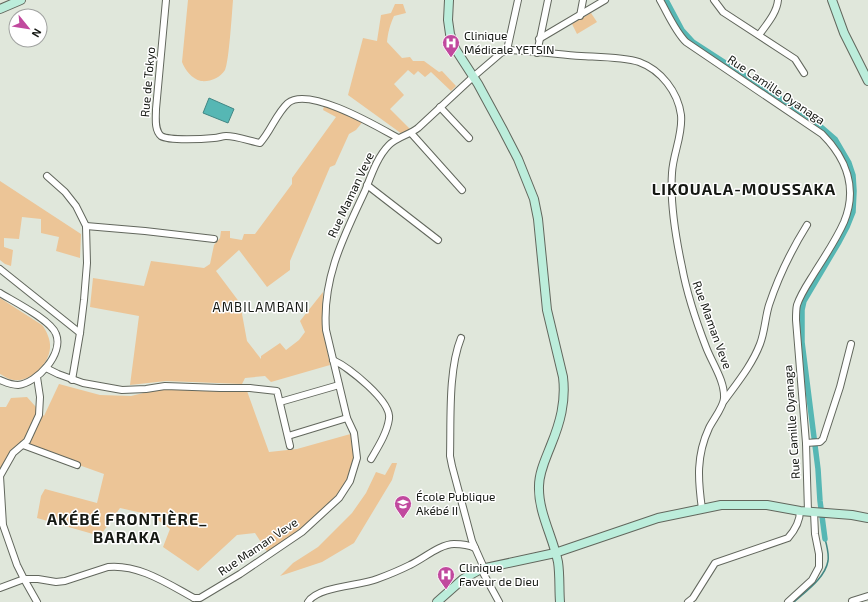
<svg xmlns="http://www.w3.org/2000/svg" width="868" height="602" viewBox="0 0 868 602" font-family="'Exo 2',sans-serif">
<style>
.green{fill:#ecc597}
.water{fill:#56b7b4;stroke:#428784}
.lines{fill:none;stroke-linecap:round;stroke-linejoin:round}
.stream{stroke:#428784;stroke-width:1.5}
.canal{stroke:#56b7b4;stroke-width:5.5}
.street-casing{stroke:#62675d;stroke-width:8}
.secondary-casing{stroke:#62675d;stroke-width:10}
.street{stroke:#fff;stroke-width:6}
.secondary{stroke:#bceddb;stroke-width:8}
.labels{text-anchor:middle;stroke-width:3;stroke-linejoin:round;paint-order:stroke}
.poi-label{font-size:12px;fill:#151813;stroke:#fff;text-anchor:start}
.street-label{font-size:12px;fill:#151813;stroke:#fff}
.neighbourhood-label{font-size:13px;letter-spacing:1px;fill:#151813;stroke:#fff}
.district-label{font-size:16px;font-weight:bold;letter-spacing:1px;fill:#151813;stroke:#fff}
</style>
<rect width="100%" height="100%" fill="#e0e7db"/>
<!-- green -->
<g class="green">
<path d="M188 0H233C232 12 229 62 225 70 220 78 210 82 201 81 192 79 185 70 182 62Z"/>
<path d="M395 4H403L406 13 394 16C390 25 388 32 387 42L402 58 410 57 413 61H424L439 72 442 71 456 86 451 91 431 72 425 77 418 71 414 75 408 70 394 84 404 95 390 109 410 129 402 134 348 95 363 38 377 41 381 15 391 13Z"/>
<polygon points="591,13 597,22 577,34 572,24"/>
<polygon points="325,102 360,114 364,120 356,130 349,134 335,165 330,167 290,261 290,270 267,287 239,250 216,271 240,303 247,341 261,359 261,356 280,343 286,350 299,340 305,332 300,321 323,292 322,323 330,365 271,382 265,376 245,378 242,384 166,381 130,385 139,316 90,307 93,278 144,286 151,261 204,268 210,264 214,245 220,238 221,231 230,231 230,238 242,240 244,234 255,234 292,184 292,178 336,117 323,110"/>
<polygon points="0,181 81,234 80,258 56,251 59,237 41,233 41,219 22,217 19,239 4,238 4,247 13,250 11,266 5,264 0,260"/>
<path d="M0 298 42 325C46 330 51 340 50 348 49 364 31 382 14 380 9 380 4 376 0 374Z"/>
<polygon points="59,384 100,395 131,396 164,388 247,391 269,452 297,449 354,433 357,458 350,481 339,498 309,526 268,553 255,533 237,535 198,571 163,547 170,529 151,515 120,508 100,536 37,518 41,496 45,489 97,503 104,474 23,445 13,453 0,476 0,491 0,407 6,407 11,398 27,397 44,416"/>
<polygon points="392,463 397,463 392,480 354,543 322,562 280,576 293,563 318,547 352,513 366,493 376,472 385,475"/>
</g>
<!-- water -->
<polygon class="water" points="209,98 234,109 228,123 203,113"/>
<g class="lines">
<!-- stream -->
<path class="stream" d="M794 602C806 591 825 578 828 561 829 554 827 546 825 539"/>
<!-- canal -->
<polyline class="canal" points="666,0 682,30 693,42 813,120 835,139 849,163 853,175 854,191 853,212 847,227 839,242 804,301 802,310 802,342 818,469 820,501 825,539"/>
<defs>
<g id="street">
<path d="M166 0 156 109C156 117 154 130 161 136 169 141 204 139 214 138 218 138 222 136 226 136 236 136 250 141 260 143 271 131 276 114 288 103 309 86 378 127 398 138"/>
<path d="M660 0C668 14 675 31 686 42L822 134C846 158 858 188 844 222 836 240 825 256 815 272 809 282 801 293 797 305 796 309 796 315 796 320L806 443 808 512"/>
<polyline points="714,0 723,12 795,59 804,73"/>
<polyline points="580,16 583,0"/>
<path d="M759 35C766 25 777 13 778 0"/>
<polyline points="539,39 605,0"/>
<polyline points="507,50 518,0"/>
<polyline points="537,53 548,0"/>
<polyline points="440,107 469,138"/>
<polyline points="411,133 462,190"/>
<polyline points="47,176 65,192 76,206 86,226 87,263 84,300 80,333 72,380"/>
<polyline points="367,185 438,240"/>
<polyline points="86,226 145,231 214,239"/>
<polyline points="0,269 80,333"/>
<path d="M0 293C13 301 51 320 56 334 64 354 37 383 18 385 11 385 5 382 0 380"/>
<path d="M461 338C448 370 451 421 450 456L452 466 472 541 484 568"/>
<path d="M333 360C348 367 392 401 389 419 387 433 378 447 371 459"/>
<polyline points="46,368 58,374 83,383 122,390 146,389 165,386 220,388 250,388 277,391 290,446"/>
<polyline points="37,377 40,397 39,415 27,441 13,453 0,476 3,525 17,565 24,579 37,602"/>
<path d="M724 401C737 383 752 365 760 344 765 331 765 318 769 305 778 278 792 249 807 225"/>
<polyline points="280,402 339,385"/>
<polyline points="288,436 347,418"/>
<polyline points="806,443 820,442 823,439 840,387 851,344"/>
<polyline points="23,445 77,465"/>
<polyline points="481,569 499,602"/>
<path d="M0 588 24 579H38L56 582 65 581 108 567C139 564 168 584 194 598"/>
<path d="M194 598H200L240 574 302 532 339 498 350 481 357 458 354 433 347 418 326 330C322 278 344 236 365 191 371 176 377 157 389 145 397 137 409 135 418 128L473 77 501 53 507 50C532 51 556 54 581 56 598 57 624 57 639 62 661 70 678 92 681 115 683 135 673 153 672 173 670 201 676 239 682 267 687 294 696 321 706 347 712 363 725 381 724 398 724 406 713 420 709 428 696 456 698 480 702 509"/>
<polyline points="852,601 868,596"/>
<path d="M308 602C318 586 360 586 377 579 388 575 400 570 410 565 423 559 440 544 454 544 461 544 469 545 475 548"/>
<path d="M688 602 693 598 715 563 788 538C795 530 800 521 800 511"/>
<polyline points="788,602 812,580 819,567 819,554 815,534 814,512"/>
</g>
<g id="secondary">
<path d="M449 0 448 20 450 34 456 50 478 84 503 130 518 159 534 199 538 219 547 310 563 377C566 402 560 423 551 445 546 458 539 472 539 486 538 512 553 537 558 562 560 575 559 589 560 602"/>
<polyline points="832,0 844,33 868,81"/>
<polyline points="0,9 21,0"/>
<polyline points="437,602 463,579 481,569 555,553 658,518 721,505 767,505 800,511 852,515 868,518"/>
</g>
</defs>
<!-- street casing -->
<use href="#street" class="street-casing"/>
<!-- secondary casing -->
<use href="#secondary" class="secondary-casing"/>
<!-- street -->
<use href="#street" class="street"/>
<!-- secondary -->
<use href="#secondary" class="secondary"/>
</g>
<!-- icons -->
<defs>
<symbol id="hospital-pin" viewBox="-11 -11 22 30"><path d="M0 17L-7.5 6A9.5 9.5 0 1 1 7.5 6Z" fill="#c1499e" stroke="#fff"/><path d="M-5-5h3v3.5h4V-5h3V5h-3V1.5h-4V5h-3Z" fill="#fff"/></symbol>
<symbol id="school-pin" viewBox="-11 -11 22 30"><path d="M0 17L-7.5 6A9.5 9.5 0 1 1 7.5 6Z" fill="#c1499e" stroke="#fff"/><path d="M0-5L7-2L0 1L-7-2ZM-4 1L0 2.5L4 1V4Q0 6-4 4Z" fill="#fff"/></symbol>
</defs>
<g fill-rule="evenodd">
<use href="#hospital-pin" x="441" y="33" width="20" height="27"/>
<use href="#school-pin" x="393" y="494" width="20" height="27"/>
<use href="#hospital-pin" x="436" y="565" width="20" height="27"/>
</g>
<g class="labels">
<!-- poi labels -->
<g class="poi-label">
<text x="464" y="40">Clinique<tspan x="464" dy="14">Médicale YETSIN</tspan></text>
<text x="416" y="501">École Publique<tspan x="416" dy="14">Akébé II</tspan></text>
<text x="459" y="572">Clinique<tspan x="459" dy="14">Faveur de Dieu</tspan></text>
</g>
<!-- street labels -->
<g class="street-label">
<text transform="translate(148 82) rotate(-85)" y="4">Rue de Tokyo</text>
<text transform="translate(776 90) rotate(34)" y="4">Rue Camille Oyanaga</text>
<text transform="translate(351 195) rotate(-65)" y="4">Rue Maman Veve</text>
<text transform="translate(712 325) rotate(70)" y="4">Rue Maman Veve</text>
<text transform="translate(792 422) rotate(-94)" y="4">Rue Camille Oyanaga</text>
<text transform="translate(258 547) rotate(-34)" y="4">Rue Maman Veve</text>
</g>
<!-- neighbourhood labels -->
<g class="neighbourhood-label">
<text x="261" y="312">AMBILAMBANI</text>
</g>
<!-- district labels -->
<g class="district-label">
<text x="744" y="195">LIKOUALA-MOUSSAKA</text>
<text x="127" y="525">AKÉBÉ FRONTIÈRE_<tspan x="127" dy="18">BARAKA</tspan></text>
</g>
</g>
<!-- north arrow -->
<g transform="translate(28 28) rotate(120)"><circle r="19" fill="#ffffff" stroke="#a1a3a1"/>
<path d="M0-3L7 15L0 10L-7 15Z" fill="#c1499e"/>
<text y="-6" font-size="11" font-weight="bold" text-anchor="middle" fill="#151813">N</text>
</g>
</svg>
